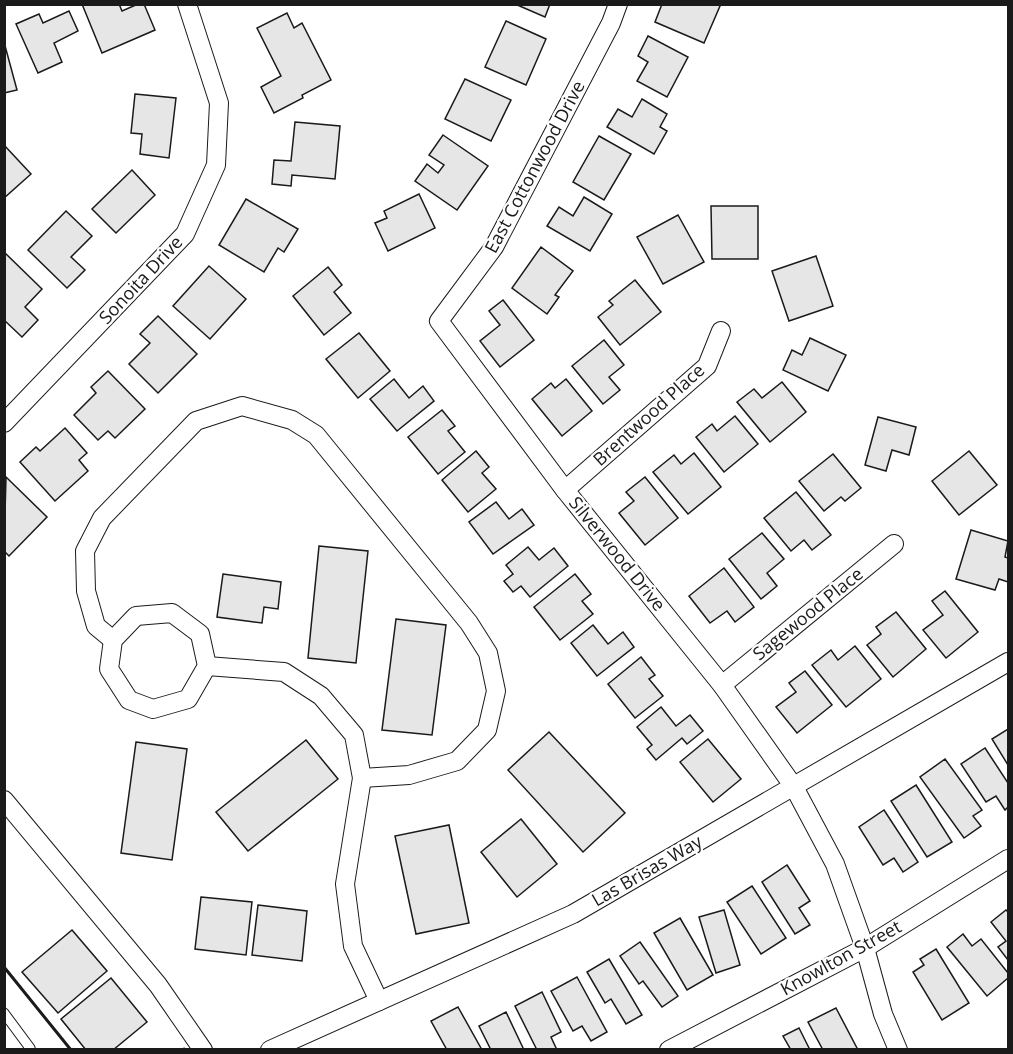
<svg xmlns="http://www.w3.org/2000/svg" width="1013" height="1054" viewBox="0 0 1013 1054" font-family="'Open Sans',sans-serif">
<style>
.building{fill:#e6e6e6;stroke:#1a1a1a;stroke-width:1.5}
.lines{fill:none;stroke-linecap:round;stroke-linejoin:round}
.lane-casing{stroke:#1a1a1a;stroke-width:11}
.street-casing{stroke:#1a1a1a;stroke-width:20}
.lane{stroke:#fff;stroke-width:9}
.street{stroke:#fff;stroke-width:18}
.wall{stroke:#1a1a1a;stroke-width:3}
.labels{text-anchor:middle;stroke-width:4.5;stroke-linejoin:round;paint-order:stroke}
.street-label{font-size:18px;fill:#1a1a1a;stroke:#fff}
</style>
<rect width="100%" height="100%" fill="#fff"/>
<!-- building -->
<g class="building">
<polygon points="82,4 119,4 122,11 138,4 144,4 155,30 102,53"/>
<polygon points="515,4 550,4 545,17"/>
<polygon points="662,4 717,4 720,6 704,43 655,22"/>
<polygon points="69,11 78,31 54,43 62,62 38,73 16,24 39,14 43,23"/>
<polygon points="287,13 294,28 302,23 331,80 302,95 303,98 274,113 261,87 281,76 257,28"/>
<polygon points="506,21 546,39 526,85 485,67"/>
<polygon points="648,36 688,57 667,97 637,81 648,62 638,56"/>
<polygon points="4,42 17,90 4,93"/>
<polygon points="465,79 511,100 491,141 445,119"/>
<polygon points="135,94 176,98 169,158 140,154 142,134 131,133"/>
<polygon points="642,99 667,114 660,127 667,131 654,154 607,127 618,109 632,117"/>
<polygon points="295,122 340,126 335,179 292,175 291,186 272,184 274,160 291,161"/>
<polygon points="443,135 488,166 457,210 415,181 427,164 438,173 444,165 429,155"/>
<polygon points="599,136 631,154 604,200 573,182"/>
<polygon points="4,145 31,174 4,198"/>
<polygon points="132,170 155,195 116,233 92,209"/>
<polygon points="419,194 435,228 388,251 375,223 387,218 384,211"/>
<polygon points="584,197 612,214 590,251 547,226 559,207 573,216"/>
<polygon points="246,199 298,229 284,252 278,248 264,272 219,245"/>
<polygon points="711,206 758,206 758,259 712,259"/>
<polygon points="66,211 92,236 71,257 85,270 67,288 28,250"/>
<polygon points="678,215 704,262 663,284 637,237"/>
<polygon points="541,247 573,271 555,295 559,297 547,314 512,288"/>
<polygon points="4,252 42,289 25,307 38,320 22,337 4,320"/>
<polygon points="816,256 833,306 789,321 772,271"/>
<polygon points="209,266 246,299 210,339 173,306"/>
<polygon points="328,267 342,285 334,292 351,313 324,335 293,296"/>
<polygon points="635,280 661,312 620,345 598,317 613,305 609,301"/>
<polygon points="503,300 534,340 500,367 480,341 500,325 489,311"/>
<polygon points="158,316 197,354 158,393 129,364 150,343 140,334"/>
<polygon points="359,333 390,371 358,398 326,359"/>
<polygon points="810,338 846,355 828,391 783,370 792,350 802,355"/>
<polygon points="604,340 624,365 609,377 620,390 603,404 572,366"/>
<polygon points="108,371 145,409 115,438 108,431 98,440 74,415 96,393 91,387"/>
<polygon points="394,379 409,398 423,386 434,401 397,431 370,399"/>
<polygon points="566,379 592,411 562,436 532,399 551,383 555,388"/>
<polygon points="782,382 806,412 770,442 737,402 754,389 762,398"/>
<polygon points="442,410 455,426 448,431 465,452 438,474 408,437"/>
<polygon points="735,416 758,444 724,472 696,437 712,424 717,431"/>
<polygon points="878,417 916,427 909,455 892,450 886,471 865,465"/>
<polygon points="65,428 87,453 79,460 88,471 55,501 20,462 36,447 40,451"/>
<polygon points="476,451 489,467 482,473 496,489 468,512 442,480"/>
<polygon points="969,451 997,485 959,515 932,481"/>
<polygon points="694,453 721,487 688,514 653,472 674,455 681,464"/>
<polygon points="833,454 861,488 845,501 841,497 824,511 799,481"/>
<polygon points="6,477 47,517 9,556 4,551"/>
<polygon points="645,477 678,518 645,545 619,513 634,501 626,492"/>
<polygon points="796,492 831,535 812,550 804,540 791,551 764,518"/>
<polygon points="496,502 509,519 522,509 534,525 493,554 469,522"/>
<polygon points="971,530 1008,541 1005,557 1008,558 1008,582 999,579 995,590 956,579"/>
<polygon points="762,533 784,559 767,573 777,586 761,599 729,559"/>
<polygon points="319,546 368,551 356,663 308,658"/>
<polygon points="528,547 539,560 554,548 568,566 530,597 521,586 513,592 504,581 513,574 506,565"/>
<polygon points="724,568 754,607 735,622 727,611 710,623 689,596"/>
<polygon points="223,574 281,582 278,609 264,607 262,623 217,617"/>
<polygon points="575,574 591,594 582,601 593,614 560,640 534,607"/>
<polygon points="945,591 978,632 946,658 923,630 943,615 932,601"/>
<polygon points="896,612 926,649 893,677 867,645 881,634 876,627"/>
<polygon points="396,619 446,625 432,735 382,730"/>
<polygon points="593,625 608,644 623,632 634,647 597,676 571,643"/>
<polygon points="855,646 881,679 846,707 812,665 831,650 838,660"/>
<polygon points="641,657 655,675 649,679 663,696 635,718 608,684"/>
<polygon points="805,671 832,705 797,733 776,707 796,692 789,683"/>
<polygon points="661,707 676,726 690,715 703,731 687,744 682,738 656,760 647,749 652,745 637,727"/>
<polygon points="1008,729 1008,765 992,739"/>
<polygon points="549,732 625,813 583,852 508,770"/>
<polygon points="708,739 741,779 713,802 680,762"/>
<polygon points="306,740 338,779 248,851 216,812"/>
<polygon points="136,742 187,749 172,860 121,853"/>
<polygon points="985,748 1008,783 1008,807 1005,810 996,796 986,802 961,764"/>
<polygon points="945,759 982,810 973,816 981,826 964,838 920,777"/>
<polygon points="916,785 952,842 927,857 891,801"/>
<polygon points="884,810 918,862 903,872 894,858 883,865 859,827"/>
<polygon points="521,819 557,864 517,897 481,852"/>
<polygon points="449,825 469,923 416,934 395,836"/>
<polygon points="787,865 810,901 799,908 810,925 795,934 762,882"/>
<polygon points="752,886 786,938 761,954 727,902"/>
<polygon points="201,897 252,902 246,955 195,949"/>
<polygon points="258,905 307,911 302,961 252,955"/>
<polygon points="724,910 740,965 716,973 699,917"/>
<polygon points="1006,910 1008,912 1008,960 998,947 1006,941 991,922"/>
<polygon points="680,918 713,975 687,990 654,933"/>
<polygon points="72,930 107,971 58,1013 22,972"/>
<polygon points="963,934 972,946 981,939 1008,973 1008,978 987,996 947,947"/>
<polygon points="640,942 678,996 662,1007 643,981 639,984 620,956"/>
<polygon points="936,949 969,1003 942,1020 913,972 924,965 920,959"/>
<polygon points="609,959 642,1015 626,1024 611,999 605,1003 587,972"/>
<polygon points="577,977 607,1032 591,1041 582,1026 573,1031 551,991"/>
<polygon points="111,978 147,1022 113,1050 86,1050 61,1019"/>
<polygon points="542,992 561,1032 551,1037 557,1050 537,1050 515,1006"/>
<polygon points="458,1007 482,1050 447,1050 431,1021"/>
<polygon points="836,1008 858,1050 823,1050 808,1022"/>
<polygon points="506,1012 524,1050 491,1050 479,1026"/>
<polygon points="799,1028 810,1050 791,1050 783,1036"/>
</g>
<g class="lines">
<defs>
<polyline id="lane" points="4,1013 30,1048 28,1050"/>
<g id="street">
<polyline points="618,4 611,23 494,247 439,321 565,490 722,685 794,787 835,864 865,948 883,1014 898,1050"/>
<polyline points="4,423 185,234 216,165 219,103 187,4"/>
<polyline points="565,490 707,366 721,331"/>
<polygon points="172,613 200,634 207,666 188,699 153,709 129,700 109,669 113,640 136,616"/>
<polyline points="113,640 96,626 86,591 85,551 102,518 196,421 242,406 292,420 316,435 469,623 488,653 496,691 487,730 457,761 409,775 362,778"/>
<polyline points="207,666 284,672 321,696 354,735 362,778 345,884 353,946 379,1001"/>
<polyline points="722,685 894,544"/>
<polyline points="4,800 158,985 203,1050"/>
<polyline points="270,1050 573,914 1008,662"/>
<polyline points="669,1050 865,948 1008,859"/>
</g>
</defs>
<!-- lane casing -->
<use href="#lane" class="lane-casing"/>
<!-- street casing -->
<use href="#street" class="street-casing"/>
<!-- lane -->
<use href="#lane" class="lane"/>
<!-- street -->
<use href="#street" class="street"/>
<!-- wall -->
<g class="wall">
<polyline points="4,967 71,1050"/>
<polyline points="182,1050 184,1049"/>
</g>
</g>
<g class="labels">
<!-- street labels -->
<g class="street-label">
<text transform="translate(535 167) rotate(-62)" y="6">East Cottonwood Drive</text>
<text transform="translate(141 280) rotate(-47)" y="6">Sonoita Drive</text>
<text transform="translate(649 415) rotate(-42)" y="6">Brentwood Place</text>
<text transform="translate(617 554) rotate(51)" y="6">Silverwood Drive</text>
<text transform="translate(808 614) rotate(-39)" y="6">Sagewood Place</text>
<text transform="translate(647 871) rotate(-30)" y="6">Las Brisas Way</text>
<text transform="translate(841 958) rotate(-29)" y="6">Knowlton Street</text>
</g>
</g>
<!-- border -->
<rect width="1013" height="1054" fill="none" stroke="#1a1a1a" stroke-width="12"/>
</svg>
